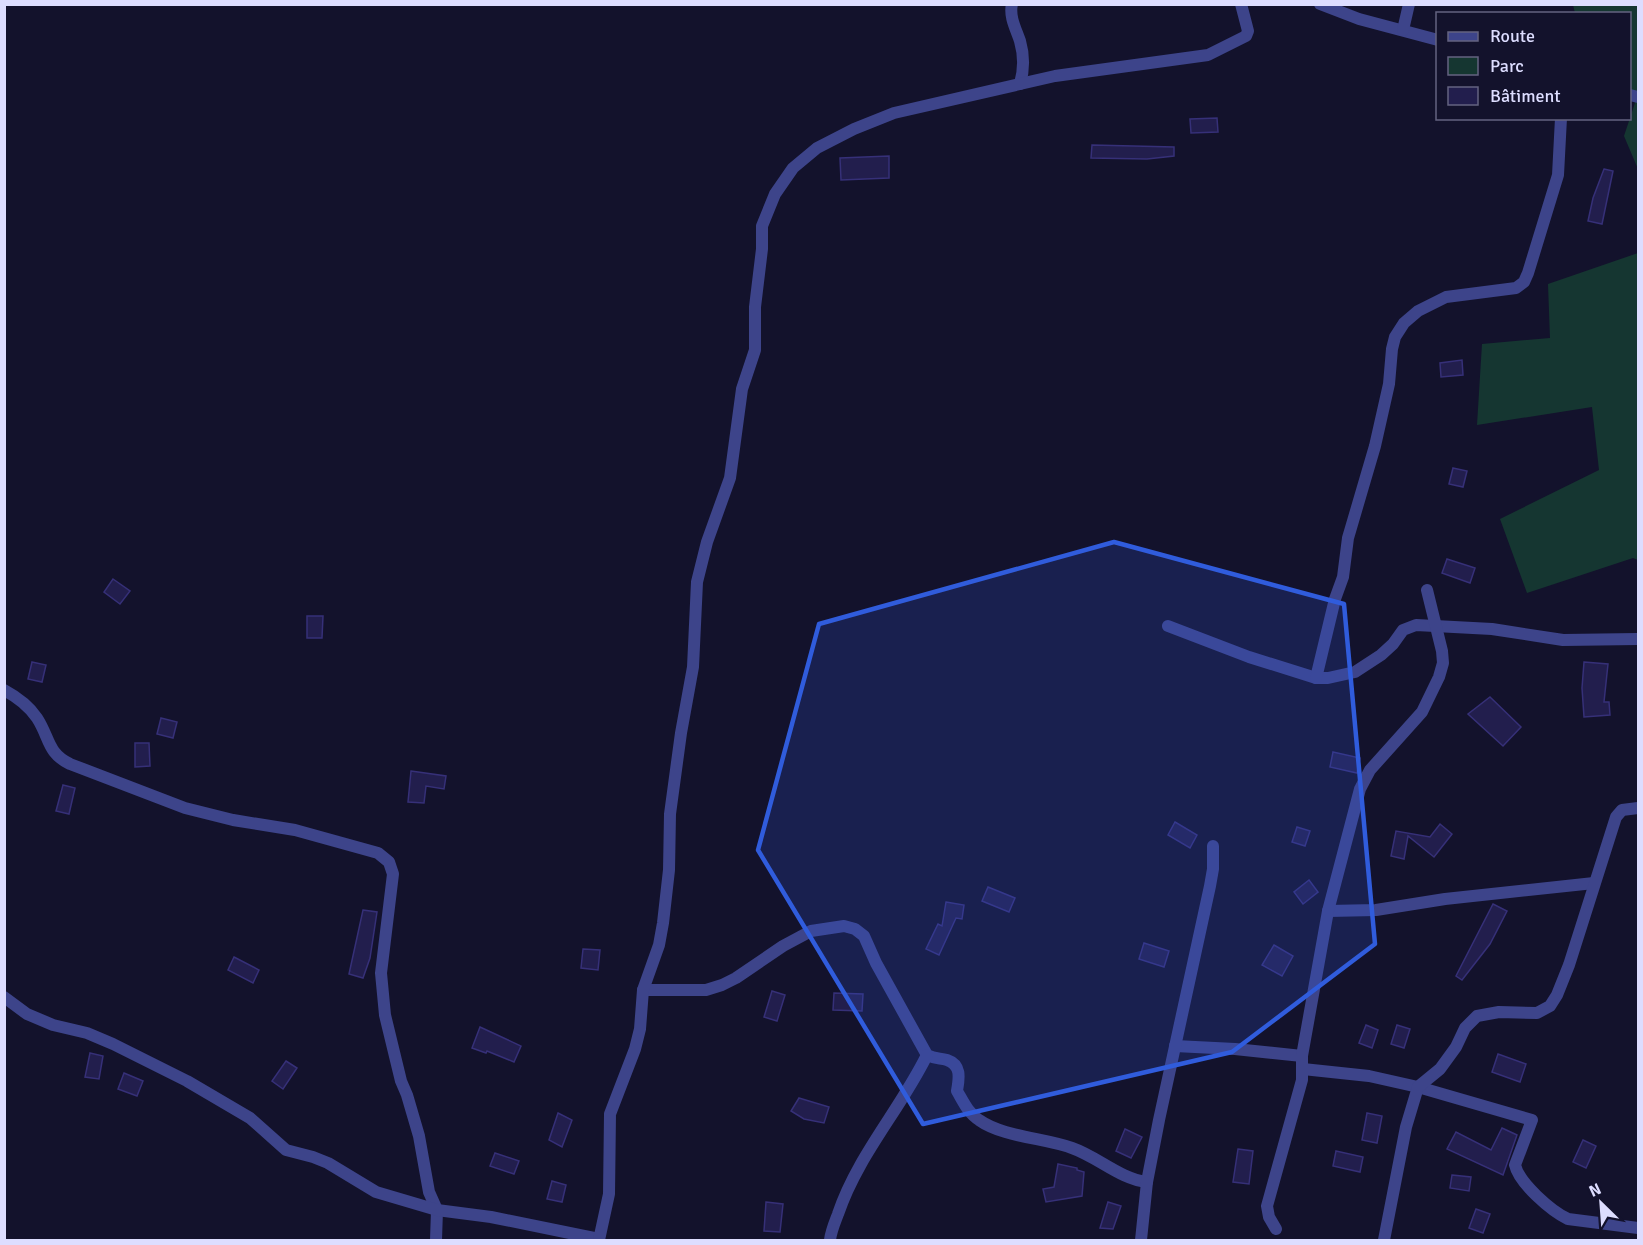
<svg xmlns="http://www.w3.org/2000/svg" width="1643" height="1245" viewBox="0 0 1643 1245" font-family="Signika,sans-serif">
<style>
.green{fill:#153631}
.building{fill:#221e4d;stroke:#363078;stroke-width:1.5}
.lines{fill:none;stroke-linecap:round;stroke-linejoin:round}
.minor{stroke:#3d448a;stroke-width:12}
.marked{fill:#305cdc;fill-opacity:0.2;stroke:#305cdc;stroke-width:4.5;stroke-linejoin:round}
</style>
<rect width="100%" height="100%" fill="#13122c"/>
<!-- green -->
<g class="green">
<polygon points="1573,5 1638,5 1638,169 1624,136 1635,103 1630,88 1630,14 1575,13"/>
<polygon points="1638,253 1638,560 1633,558 1527,593 1500,519 1599,470 1592,407 1477,425 1482,344 1550,338 1548,284"/>
</g>
<!-- building -->
<g class="building">
<polygon points="1217,118 1218,132 1191,133 1190,119"/>
<polygon points="1092,145 1174,147 1174,156 1147,159 1091,158"/>
<polygon points="889,156 889,178 841,180 840,158"/>
<polygon points="1604,169 1613,171 1602,224 1588,221 1593,198"/>
<polygon points="1462,360 1463,375 1441,377 1440,363"/>
<polygon points="1453,468 1467,471 1463,487 1449,484"/>
<polygon points="1447,559 1475,568 1470,583 1442,573"/>
<polygon points="113,579 130,591 120,604 104,592"/>
<polygon points="307,616 323,616 322,638 307,638"/>
<polygon points="32,662 46,665 42,682 28,679"/>
<polygon points="1584,662 1608,664 1604,702 1609,702 1610,715 1584,717 1582,688"/>
<polygon points="1490,697 1521,727 1503,746 1468,714"/>
<polygon points="161,718 177,722 173,738 157,734"/>
<polygon points="135,743 149,743 150,766 135,767"/>
<polygon points="1333,752 1360,758 1357,773 1330,767"/>
<polygon points="411,771 446,776 444,789 426,786 424,803 408,802"/>
<polygon points="63,785 75,788 69,814 56,811"/>
<polygon points="1175,822 1197,835 1190,848 1168,835"/>
<polygon points="1440,824 1452,834 1434,857 1408,836 1404,859 1391,856 1396,831 1430,837"/>
<polygon points="1297,827 1310,831 1305,846 1292,842"/>
<polygon points="1309,880 1318,892 1303,904 1294,892"/>
<polygon points="988,887 1015,898 1009,912 982,901"/>
<polygon points="946,902 964,905 962,919 956,918 939,955 926,949 938,924 942,926"/>
<polygon points="1493,904 1507,911 1490,944 1462,980 1456,976"/>
<polygon points="363,910 377,912 370,958 363,978 349,974"/>
<polygon points="1144,943 1169,951 1164,967 1139,959"/>
<polygon points="1274,945 1293,956 1282,976 1262,965"/>
<polygon points="583,949 600,950 598,970 581,968"/>
<polygon points="234,957 259,970 253,983 228,970"/>
<polygon points="772,991 785,995 777,1021 764,1017"/>
<polygon points="834,993 863,994 862,1011 833,1010"/>
<polygon points="1366,1025 1378,1030 1372,1048 1359,1043"/>
<polygon points="1397,1025 1410,1029 1404,1048 1391,1044"/>
<polygon points="480,1027 521,1046 514,1062 487,1051 486,1053 472,1048"/>
<polygon points="90,1053 103,1056 99,1079 85,1077"/>
<polygon points="1498,1054 1526,1064 1520,1082 1492,1072"/>
<polygon points="286,1061 297,1068 283,1089 272,1081"/>
<polygon points="124,1073 143,1081 137,1096 118,1089"/>
<polygon points="799,1098 829,1107 824,1123 804,1119 791,1111"/>
<polygon points="558,1113 572,1120 562,1147 549,1140"/>
<polygon points="1367,1113 1382,1116 1377,1143 1362,1140"/>
<polygon points="1502,1128 1517,1135 1503,1175 1447,1149 1456,1132 1491,1150"/>
<polygon points="1125,1129 1142,1137 1131,1158 1116,1151"/>
<polygon points="1583,1140 1596,1146 1586,1168 1573,1162"/>
<polygon points="1238,1149 1253,1151 1249,1184 1233,1182"/>
<polygon points="1336,1151 1363,1157 1360,1172 1333,1166"/>
<polygon points="495,1153 519,1161 514,1174 490,1166"/>
<polygon points="1058,1164 1077,1168 1077,1170 1084,1172 1082,1196 1046,1202 1043,1189 1054,1187"/>
<polygon points="1452,1175 1471,1177 1469,1191 1450,1188"/>
<polygon points="552,1181 566,1185 562,1202 547,1199"/>
<polygon points="766,1202 783,1204 780,1232 764,1231"/>
<polygon points="1108,1202 1121,1206 1113,1229 1100,1228"/>
<polygon points="1476,1209 1490,1214 1483,1233 1469,1228"/>
</g>
<g class="lines">
<!-- minor -->
<g class="minor">
<path d="M1012 4C1009 17 1016 29 1020 41 1024 55 1024 70 1020 84"/>
<polyline points="1320,4 1359,19 1438,40"/>
<polyline points="1403,30 1409,4"/>
<polyline points="1630,95 1638,97"/>
<polyline points="1168,626 1249,657 1316,678 1328,678 1355,672 1381,655 1393,644 1403,630 1416,625 1492,629 1563,640 1638,639"/>
<polyline points="1316,678 1335,599 1343,577 1348,538 1375,446 1389,384 1392,349 1395,337 1404,323 1418,311 1446,297 1516,288 1524,282 1528,273 1558,175 1561,118"/>
<path d="M4 690C17 697 29 706 37 718 50 738 47 753 70 764L185 808 233 820 295 830 378 853 389 862 393 874 381 973 385 1015 401 1081 407 1095 419 1136 429 1192 437 1210 436 1240"/>
<polyline points="1328,911 1376,910 1445,899 1594,883"/>
<path d="M643 990H706L722 985 736 978 783 946 811 931 844 926 855 929 864 936 876 963 927 1055C935 1059 940 1058 947 1060 962 1065 959 1079 957 1091 963 1101 968 1113 979 1120 1003 1137 1044 1138 1072 1148 1098 1157 1120 1179 1147 1182"/>
<polyline points="4,997 27,1014 53,1025 87,1033 113,1044 187,1081 250,1118 286,1150 313,1157 328,1163 376,1192 437,1210 491,1217 599,1239"/>
<polyline points="1175,1046 1235,1049 1302,1056"/>
<path d="M1303 1069 1369 1076 1418 1087 1532 1120 1515 1165C1519 1183 1551 1211 1568 1219L1638 1228"/>
<polyline points="1276,1229 1269,1217 1267,1206 1302,1080 1302,1056 1328,911 1360,789 1370,770 1422,712 1439,677 1443,663 1442,651 1427,590"/>
<polyline points="599,1240 609,1194 610,1114 635,1049 640,1029 643,990 659,945 663,923 669,870 670,814 681,733 693,667 697,582 707,542 730,478 742,389 755,350 755,307 762,249 762,226 775,194 793,168 817,148 854,129 894,113 1055,76 1208,55 1246,36 1248,31 1241,4"/>
<path d="M830 1240C831 1231 835 1222 838 1214 858 1155 900 1110 927 1055"/>
<polyline points="1141,1240 1147,1182 1159,1120 1210,886 1213,869 1213,846"/>
<polyline points="1384,1240 1406,1127 1418,1087 1440,1069 1456,1047 1465,1028 1477,1016 1499,1012 1537,1013 1550,1006 1557,995 1569,965 1616,817 1622,810 1638,808"/>
</g>
</g>
<!-- marked area -->
<path class="marked" d="M1114 542 1344 604 1375 944 1232 1052 923 1124 758 850 819 624Z"/>
<!-- border -->
<rect width="1643" height="1245" fill="none" stroke="#ddddff" stroke-width="12"/>
<!-- legend -->
<rect x="1436" y="12" width="195" height="108" fill="#13122c" stroke="#646380" stroke-width="1.5"/>
<rect x="1448" y="32" width="30" height="9" fill="#3d448a" stroke="#646380" stroke-width="1.5"/>
<text x="1490" y="42" font-size="18" fill="#ddddff">Route</text>
<rect x="1448" y="57" width="30" height="18" fill="#153631" stroke="#646380" stroke-width="1.5"/>
<text x="1490" y="72" font-size="18" fill="#ddddff">Parc</text>
<rect x="1448" y="87" width="30" height="18" fill="#221e4d" stroke="#646380" stroke-width="1.5"/>
<text x="1490" y="102" font-size="18" fill="#ddddff">Bâtiment</text>
<!-- north arrow -->
<g transform="translate(1601 1203) rotate(335)" stroke="#13122c" stroke-width="4.5" paint-order="stroke">
<path d="M0-4.5L10 22L0 15L-10 22Z" fill="#ddddff"/>
<text y="-9" font-size="16" font-weight="bold" text-anchor="middle" fill="#ddddff">N</text>
</g>
</svg>
